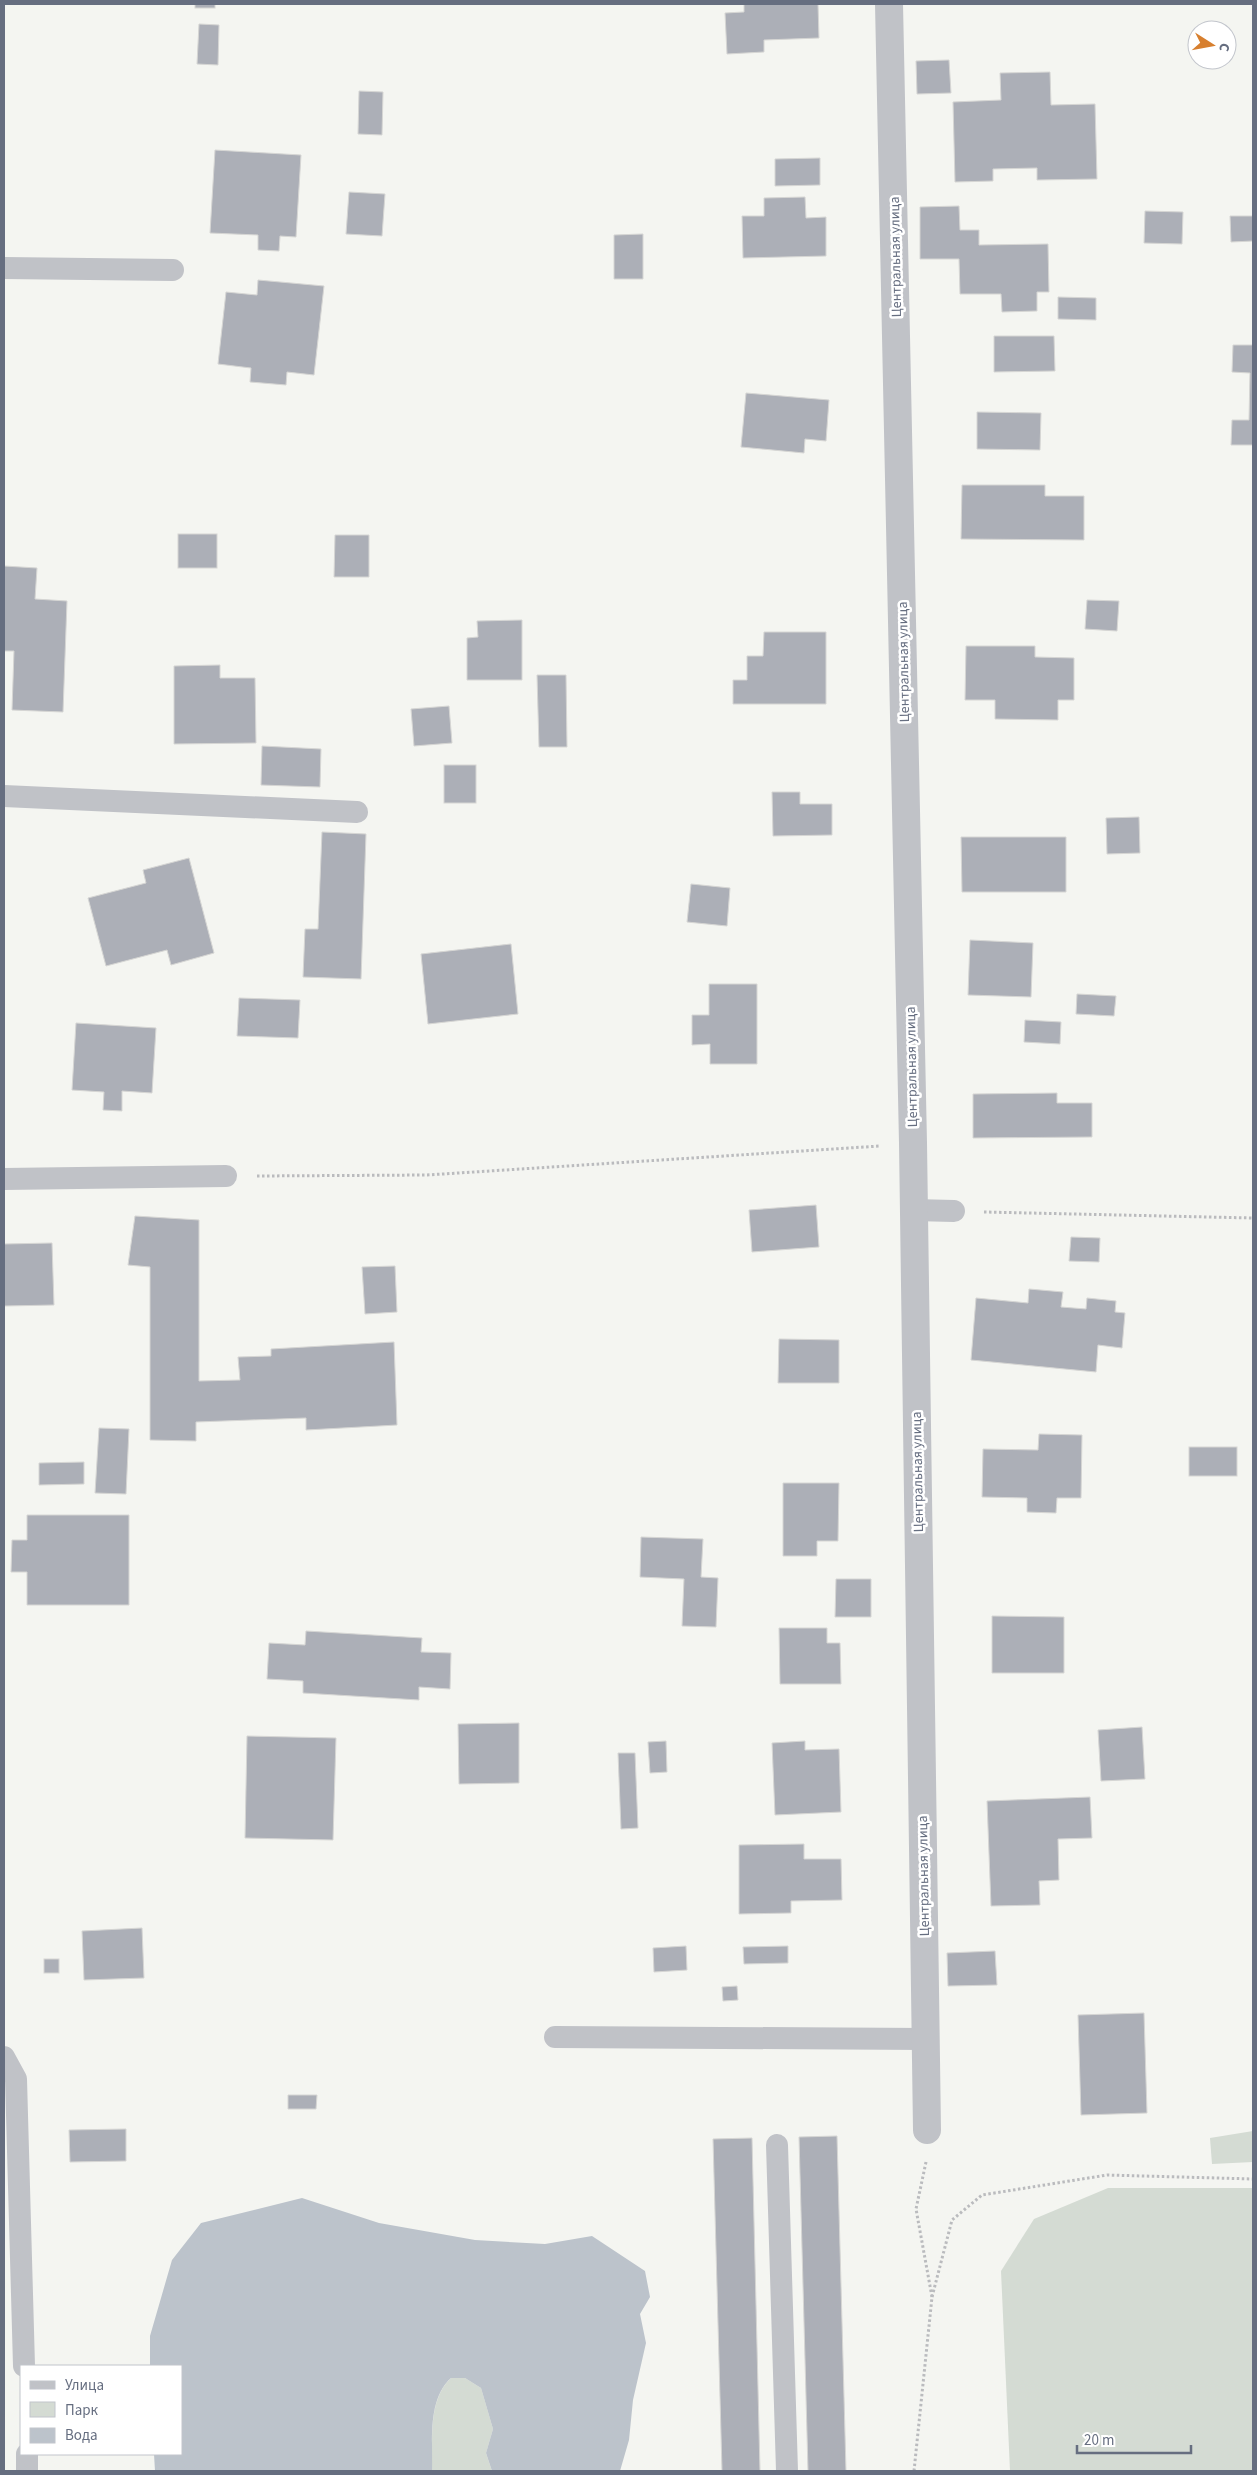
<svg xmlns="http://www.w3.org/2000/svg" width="1257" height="2475" viewBox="0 0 1257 2475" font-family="'Source Sans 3',sans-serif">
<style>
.green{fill:#d4dbd3}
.water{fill:#bcc3cb}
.building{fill:#acafb7;stroke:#d6d6d4}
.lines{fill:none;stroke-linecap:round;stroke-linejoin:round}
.path{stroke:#babbbe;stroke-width:3;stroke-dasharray:2.5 2.5;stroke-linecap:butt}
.service{stroke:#c0c2c7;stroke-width:22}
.minor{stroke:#c0c2c7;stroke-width:28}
.labels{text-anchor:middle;stroke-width:5;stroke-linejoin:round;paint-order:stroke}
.street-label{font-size:14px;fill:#666e80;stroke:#fff}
</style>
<rect width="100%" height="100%" fill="#f4f5f1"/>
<!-- green -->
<g class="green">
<polygon points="1253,2131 1253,2162 1212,2164 1210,2138"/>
<polygon points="1108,2188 1253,2188 1253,2471 1010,2471 1001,2271 1034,2219"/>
<path d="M451 2378H465L481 2388 493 2429 486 2453 492 2471H432C433 2441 427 2401 451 2378Z"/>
</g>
<!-- water -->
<path class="water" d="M302 2198 379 2223 475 2240 545 2244 592 2236 645 2271 650 2297 640 2314 646 2343 633 2400 629 2440 620 2471H492L486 2453 493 2429 481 2388 465 2378H451C427 2400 433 2441 432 2471H155L154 2454H181V2366H150V2336L172 2260 201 2223Z"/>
<!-- building -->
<g class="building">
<rect x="195" y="4" width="20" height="4"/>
<polygon points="744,4 818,4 819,38 764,40 764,52 727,54 725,13 744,12"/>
<polygon points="199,24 219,25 218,65 197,64"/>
<polygon points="949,60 951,93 917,94 916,61"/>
<polygon points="1050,72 1051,105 1095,104 1097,179 1037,180 1037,168 993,169 993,181 955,182 953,102 1001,100 1000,73"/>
<polygon points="359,91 383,92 382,135 358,134"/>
<polygon points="215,150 301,155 296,237 280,236 279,251 258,250 258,235 210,233"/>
<polygon points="820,158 820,185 775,186 775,159"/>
<polygon points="349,192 385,194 382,236 346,234"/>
<polygon points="805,197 806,218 826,217 826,256 743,258 742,216 764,216 764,198"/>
<polygon points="959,206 960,230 979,230 979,245 1048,244 1049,292 1037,292 1037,311 1002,312 1001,294 960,294 959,259 920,259 920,207"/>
<polygon points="1145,211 1183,212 1182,244 1144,243"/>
<polygon points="1230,216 1253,216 1253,241 1231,242"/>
<polygon points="643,234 643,279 614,279 614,235"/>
<polygon points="258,280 324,286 314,375 287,372 286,385 250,382 251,368 218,364 226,292 257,295"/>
<polygon points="1058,297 1096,298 1096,320 1058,319"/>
<polygon points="994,336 1054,336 1055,371 994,372"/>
<polygon points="1233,345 1253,345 1253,445 1231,445 1232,420 1249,420 1250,373 1232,372"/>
<polygon points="746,393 829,400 826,441 805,439 804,453 741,447"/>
<polygon points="977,412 1041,413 1040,450 977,449"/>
<polygon points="962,485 1045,485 1045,496 1084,496 1084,540 961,539"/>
<rect x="178" y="534" width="39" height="34"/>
<polygon points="335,535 369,535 369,577 334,577"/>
<polygon points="4,566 37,568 35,599 67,601 63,712 12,710 14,651 4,651"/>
<polygon points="1087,600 1119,601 1117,631 1085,629"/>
<polygon points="522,620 522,680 467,680 467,638 478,637 477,621"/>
<polygon points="764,632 826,632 826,704 733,704 733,680 747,680 747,656 763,656"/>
<polygon points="966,646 1035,646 1035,657 1074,658 1074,700 1058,700 1058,720 995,719 995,700 965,700"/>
<polygon points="220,665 220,678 255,678 256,743 174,744 174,666"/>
<polygon points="537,675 566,675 567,747 539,747"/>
<polygon points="449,706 452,743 414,746 411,709"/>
<polygon points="262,746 321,749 320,787 261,785"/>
<rect x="444" y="765" width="32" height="38"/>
<polygon points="772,792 800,792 800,804 832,804 832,835 773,836"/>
<polygon points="1139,817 1140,853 1107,854 1106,818"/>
<polygon points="322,832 366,834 361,979 303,977 305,929 318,929"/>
<polygon points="961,837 1066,837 1066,892 962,892"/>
<polygon points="189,858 214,953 171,965 167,950 106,966 88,898 146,883 143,870"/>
<polygon points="691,884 730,888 727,926 687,922"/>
<polygon points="970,940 1033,943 1031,997 968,995"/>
<polygon points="511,944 518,1014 428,1024 421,954"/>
<polygon points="709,984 757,984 757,1064 710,1064 710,1044 692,1045 692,1015 709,1015"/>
<polygon points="1077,994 1116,996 1114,1016 1076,1014"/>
<polygon points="239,998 300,1000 298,1038 237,1036"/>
<polygon points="1025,1020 1061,1022 1060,1044 1024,1042"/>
<polygon points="76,1023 156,1028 152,1093 122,1091 122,1111 103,1110 104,1092 72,1090"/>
<polygon points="1057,1093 1057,1103 1092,1103 1092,1137 973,1138 973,1094"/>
<polygon points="816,1205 819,1247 752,1252 749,1210"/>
<polygon points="135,1216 199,1220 199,1381 240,1380 238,1357 271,1356 271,1349 394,1342 397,1425 306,1430 306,1418 196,1422 196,1441 150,1440 150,1267 128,1265"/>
<polygon points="1071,1237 1100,1238 1099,1262 1069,1261"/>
<polygon points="52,1243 54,1305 4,1306 4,1244"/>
<polygon points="395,1266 397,1312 365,1314 362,1267"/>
<polygon points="1029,1289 1063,1292 1061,1307 1086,1309 1087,1298 1116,1301 1115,1312 1125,1313 1122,1348 1098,1345 1096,1372 971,1360 976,1298 1028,1303"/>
<polygon points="779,1339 839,1340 839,1383 778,1383"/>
<polygon points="99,1428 129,1429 126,1494 95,1493"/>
<polygon points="1039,1434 1082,1435 1081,1498 1057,1498 1056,1513 1027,1512 1027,1498 982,1497 983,1449 1038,1450"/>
<rect x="1189" y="1447" width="48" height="29"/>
<polygon points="84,1462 84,1484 39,1485 39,1463"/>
<polygon points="783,1483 839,1483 838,1541 817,1541 817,1556 783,1556"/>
<polygon points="27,1515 129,1515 129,1605 27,1605 27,1572 11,1572 12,1540 27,1540"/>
<polygon points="641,1537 703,1539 701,1577 718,1578 716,1627 682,1626 684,1579 640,1577"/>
<polygon points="836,1579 871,1579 871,1617 835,1617"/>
<polygon points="992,1616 1064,1617 1064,1673 992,1673"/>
<polygon points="779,1628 827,1628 827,1643 840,1643 841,1684 780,1684"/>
<polygon points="306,1631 422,1638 421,1652 451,1653 450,1689 419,1687 419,1700 303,1693 303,1681 267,1679 269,1643 305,1645"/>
<polygon points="519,1723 519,1783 459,1784 458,1724"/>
<polygon points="1142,1727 1145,1779 1101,1781 1098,1730"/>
<polygon points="247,1736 336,1738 333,1840 245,1838"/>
<polygon points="666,1741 667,1772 650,1773 648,1742"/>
<polygon points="805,1741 805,1750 839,1749 841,1812 775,1815 772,1743"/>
<polygon points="618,1753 635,1753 638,1828 621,1829"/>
<polygon points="1090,1797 1092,1838 1058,1839 1059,1880 1039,1881 1040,1905 991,1906 987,1801"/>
<polygon points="804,1844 804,1859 841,1859 842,1900 791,1901 791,1913 739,1914 739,1845"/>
<polygon points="142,1928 144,1978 84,1980 82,1931"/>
<polygon points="686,1946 687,1970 654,1972 653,1948"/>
<polygon points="788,1946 788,1963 744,1964 743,1947"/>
<polygon points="995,1951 997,1985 948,1986 947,1953"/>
<rect x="44" y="1959" width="15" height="14"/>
<polygon points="737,1986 738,2000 723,2001 722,1987"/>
<polygon points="1144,2013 1147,2113 1081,2115 1078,2015"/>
<polygon points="288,2095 317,2095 316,2109 288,2109"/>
<polygon points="126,2129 126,2161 70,2162 69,2130"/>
<polygon points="837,2136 846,2471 808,2471 799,2137"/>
<polygon points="752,2138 760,2471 722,2471 713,2139"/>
</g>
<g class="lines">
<!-- path -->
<g class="path">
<polyline points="257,1176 427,1175 880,1146"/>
<polyline points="984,1212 1253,1218"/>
<polyline points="932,2297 952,2220 982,2195 1107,2175 1253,2179"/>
<polyline points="914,2471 932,2297 916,2209 926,2162"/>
</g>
<!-- service -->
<g class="service">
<polyline points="4,268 173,270"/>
<polyline points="4,796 357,812"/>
<polyline points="4,1179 226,1176"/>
<polyline points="913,1210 954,1211"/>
<polyline points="555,2037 926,2039"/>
<polyline points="4,2057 16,2079 24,2366"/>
<polyline points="777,2145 787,2471"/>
<polyline points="27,2454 27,2471"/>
</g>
<!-- minor -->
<polyline class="minor" points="889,4 913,1143 927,2130"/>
</g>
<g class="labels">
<!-- street labels -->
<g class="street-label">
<text transform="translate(895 257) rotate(-91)" y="5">Центральная улица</text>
<text transform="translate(903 662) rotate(-91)" y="5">Центральная улица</text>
<text transform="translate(911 1067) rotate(-91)" y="5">Центральная улица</text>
<text transform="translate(917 1472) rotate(-91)" y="5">Центральная улица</text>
<text transform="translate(923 1876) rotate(-91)" y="5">Центральная улица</text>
</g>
</g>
<!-- border -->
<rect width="1257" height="2475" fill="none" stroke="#666e80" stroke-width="10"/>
<!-- legend -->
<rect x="20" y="2365" width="162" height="90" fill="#ffffff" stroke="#c2c5cc"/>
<rect x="30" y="2381" width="25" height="8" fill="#c0c2c7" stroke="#c2c5cc"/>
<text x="65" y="2390" font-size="15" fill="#666e80">Улица</text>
<rect x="30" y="2402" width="25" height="15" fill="#d4dbd3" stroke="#c2c5cc"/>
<text x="65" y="2415" font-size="15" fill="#666e80">Парк</text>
<rect x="30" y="2428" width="25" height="15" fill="#bcc3cb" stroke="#c2c5cc"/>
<text x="65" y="2440" font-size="15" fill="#666e80">Вода</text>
<!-- north arrow -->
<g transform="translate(1212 45) rotate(101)"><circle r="24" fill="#ffffff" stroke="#c2c5cc"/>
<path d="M0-4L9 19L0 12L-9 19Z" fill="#d77f2e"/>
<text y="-8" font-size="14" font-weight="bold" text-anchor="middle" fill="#666e80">С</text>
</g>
<!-- scale -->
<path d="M1077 2445v8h114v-8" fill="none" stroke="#666e80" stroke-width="2.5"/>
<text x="1084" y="2445" font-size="15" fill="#666e80" stroke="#ffffff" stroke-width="4" paint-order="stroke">20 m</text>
</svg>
